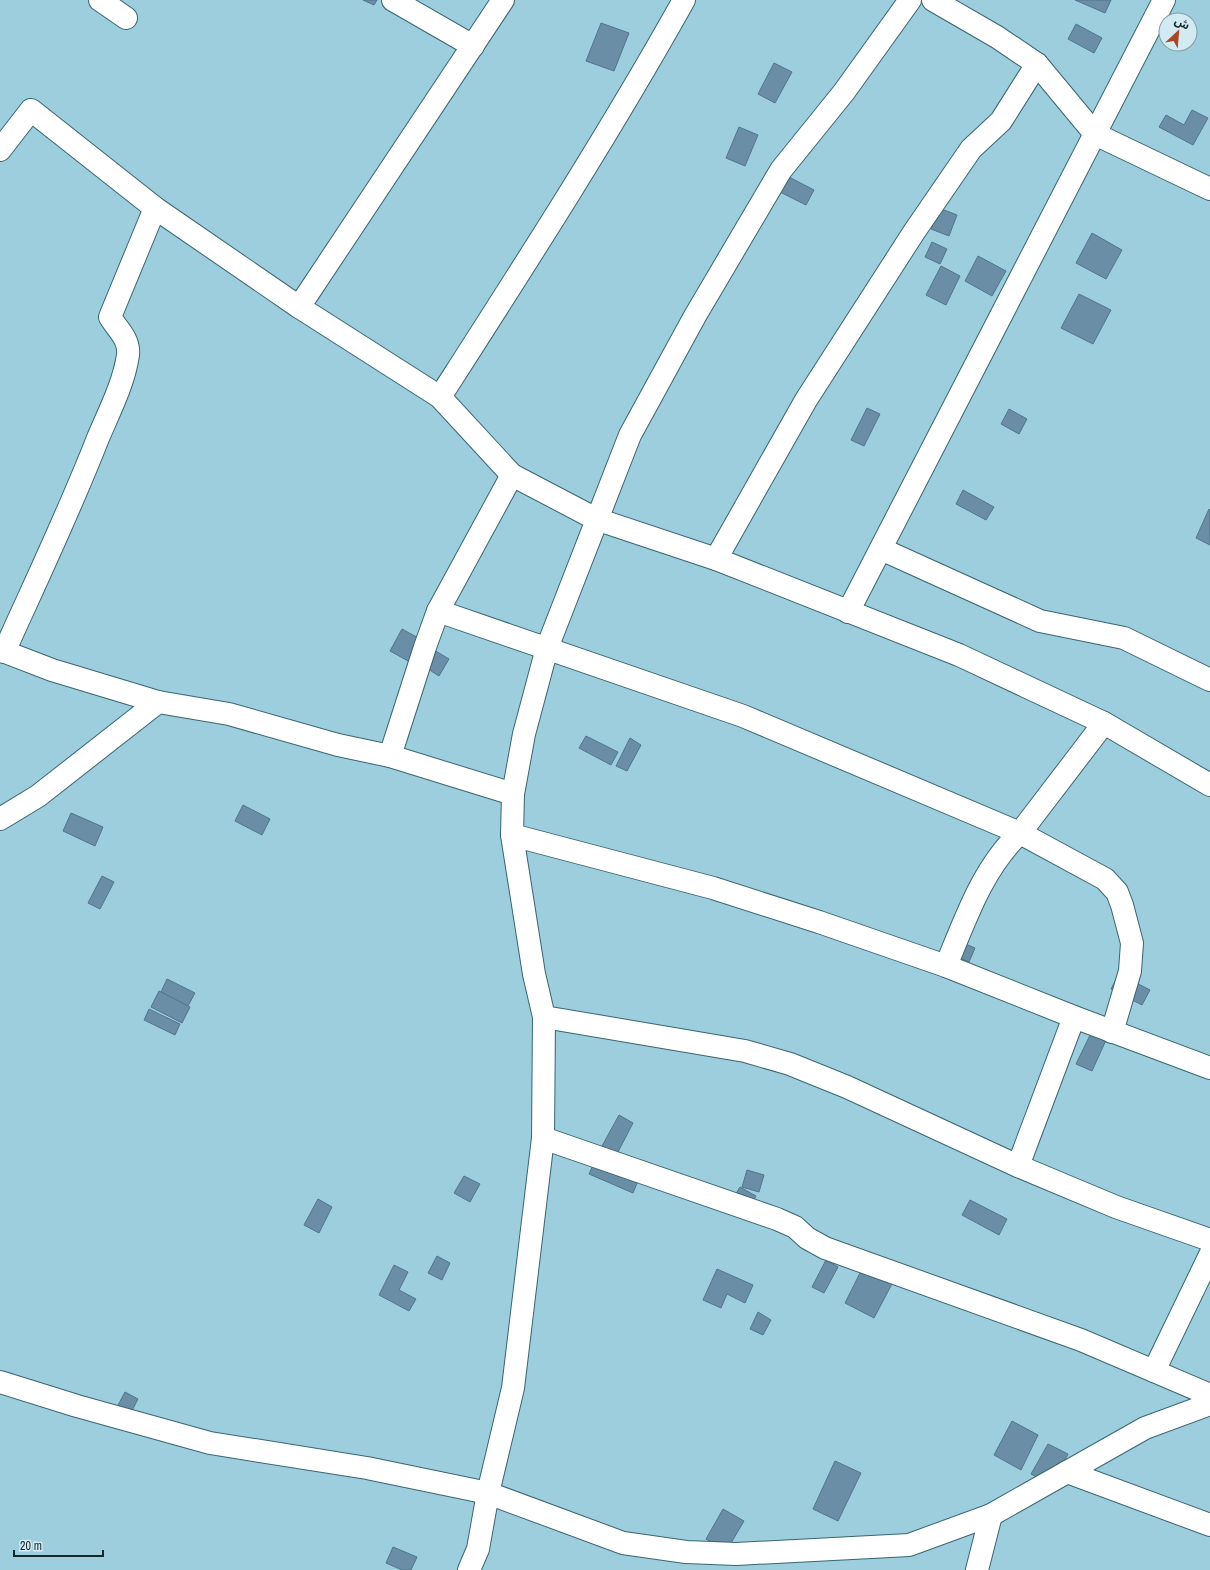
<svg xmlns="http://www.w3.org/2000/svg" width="1210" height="1570" viewBox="0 0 1210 1570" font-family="'Archivo Narrow','Noto Sans Arabic',sans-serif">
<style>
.building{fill:#6a8ea6;stroke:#51758c}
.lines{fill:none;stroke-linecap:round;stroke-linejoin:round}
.minor-casing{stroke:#386673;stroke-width:24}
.minor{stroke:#fff;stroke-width:22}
</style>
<rect width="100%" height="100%" fill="#9dcedd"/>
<!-- building -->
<g class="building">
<polygon points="363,0 377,0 374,5"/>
<polygon points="1075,0 1111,0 1105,13"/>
<polygon points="601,23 629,33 614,71 586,61"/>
<polygon points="1076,24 1102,38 1094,53 1068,39"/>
<polygon points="774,63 792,72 775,103 758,94"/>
<polygon points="1192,110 1208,118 1193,145 1159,127 1166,115 1184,125"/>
<polygon points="739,127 758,135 745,166 726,158"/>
<polygon points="787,176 814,190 806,205 778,191"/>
<polygon points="939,208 957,215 949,236 931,229"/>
<polygon points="1092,233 1122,250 1106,279 1076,263"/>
<polygon points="932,242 947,249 940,264 925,257"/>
<polygon points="978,256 1006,271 992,296 965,281"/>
<polygon points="941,266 960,276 946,305 926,295"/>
<polygon points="1079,294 1111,310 1093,344 1061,328"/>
<polygon points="867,408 880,414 864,446 851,440"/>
<polygon points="1009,409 1027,419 1019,434 1001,424"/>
<polygon points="963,490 994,507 986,520 956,504"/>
<polygon points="1209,509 1210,510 1210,545 1196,538"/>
<polygon points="402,629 422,640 410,662 390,651"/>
<polygon points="424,644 449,659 439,676 414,660"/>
<polygon points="586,736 618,752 611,765 579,748"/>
<polygon points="630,738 641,745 627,771 616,766"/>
<polygon points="243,805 270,819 262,835 235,821"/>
<polygon points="71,813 103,827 95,846 63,831"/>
<polygon points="102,876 114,882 100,909 88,903"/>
<polygon points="954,939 975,948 969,962 948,953"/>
<polygon points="1119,974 1150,990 1142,1005 1111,989"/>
<polygon points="167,979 195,993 188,1006 161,992"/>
<polygon points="159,991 190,1007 182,1023 151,1007"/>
<polygon points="149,1009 180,1024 175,1035 144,1020"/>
<polygon points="1092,1031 1107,1038 1092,1071 1076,1064"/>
<polygon points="619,1115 633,1123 617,1154 602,1146"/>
<polygon points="594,1163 644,1166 633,1193 589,1174"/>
<polygon points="747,1170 764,1175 759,1192 742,1187"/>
<polygon points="464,1176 480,1184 470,1202 454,1193"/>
<polygon points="740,1187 756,1196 744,1218 727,1209"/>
<polygon points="318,1199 332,1207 319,1233 304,1225"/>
<polygon points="970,1200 1007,1219 999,1235 962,1215"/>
<polygon points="437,1256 450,1263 442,1280 428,1273"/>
<polygon points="826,1260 838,1267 824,1293 812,1287"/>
<polygon points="394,1265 408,1272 399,1290 416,1299 409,1311 379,1295"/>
<polygon points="863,1267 893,1282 874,1318 845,1303"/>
<polygon points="717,1269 753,1285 745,1303 727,1294 721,1308 703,1300"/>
<polygon points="758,1312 771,1320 763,1335 750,1329"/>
<polygon points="125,1392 138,1399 122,1430 109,1422"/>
<polygon points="1012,1421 1038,1435 1021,1470 994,1455"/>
<polygon points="1048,1444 1068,1454 1052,1485 1031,1474"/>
<polygon points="835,1461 861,1473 838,1521 813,1509"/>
<polygon points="723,1509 744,1521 727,1550 706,1539"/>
<polygon points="393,1547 417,1557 411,1570 402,1570 386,1563"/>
</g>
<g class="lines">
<defs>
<g id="minor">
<polyline points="100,0 126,18"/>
<polyline points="393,0 473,46"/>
<polyline points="1037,64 1095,134 1210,189"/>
<polyline points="0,150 31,110 155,208 299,307 440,397 512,475 596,519 716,559 959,655 1104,723 1210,785"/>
<polyline points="299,307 503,0"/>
<path d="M440 397C524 266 608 136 684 0"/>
<polyline points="881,549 1040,621 1124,638 1210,680"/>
<polyline points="716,559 806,400 914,232 971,149 1001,121 1037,64 997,37 933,0"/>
<polyline points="438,611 743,716 1020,833 1105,879 1117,892 1122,905 1132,943 1130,971 1112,1032"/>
<polyline points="848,612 1164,0"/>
<polyline points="0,650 52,670 158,702"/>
<path d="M4 652C36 581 70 510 98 438 109 412 124 383 128 355 130 339 117 329 110 317L155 208"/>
<path d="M1104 723 1020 833C983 867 965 920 946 966L1074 1017 1210 1068"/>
<polyline points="390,756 425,647 438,611 512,475"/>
<polyline points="0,819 38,796 158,702 229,714 338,745 390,756 513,794"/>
<polyline points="512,835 713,888 819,922 946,966"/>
<polyline points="544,1017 745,1051 790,1064 847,1087 1018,1166 1116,1207 1210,1240"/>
<polyline points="543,1138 777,1219 795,1227 807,1238 825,1248 1081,1340 1210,1395"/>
<polyline points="1018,1166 1074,1017"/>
<polyline points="1154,1371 1210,1255"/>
<polyline points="0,1382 77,1406 210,1443 367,1468 488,1493 623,1543 686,1552 736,1554 909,1545 991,1515 1145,1428 1210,1404"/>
<polyline points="1067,1472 1210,1525"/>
<polyline points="469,1570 478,1549 488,1493 513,1388 543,1138 544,1017 534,974 512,835 513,794 524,734 547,648 630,435 695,316 781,170 844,92 910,0"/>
<polyline points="977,1570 991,1515"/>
</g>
</defs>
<!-- minor casing -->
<use href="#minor" class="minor-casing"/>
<!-- minor -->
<use href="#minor" class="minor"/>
</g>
<!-- north arrow -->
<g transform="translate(1178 32) rotate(26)"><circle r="19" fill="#d2eaf1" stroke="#869ca3"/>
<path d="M0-3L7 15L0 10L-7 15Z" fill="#ad4523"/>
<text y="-6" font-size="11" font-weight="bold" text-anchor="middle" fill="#13272d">ش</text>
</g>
<!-- scale -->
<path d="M14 1550v6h89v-6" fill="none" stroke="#13272d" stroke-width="2"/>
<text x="20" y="1550" font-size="12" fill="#13272d" stroke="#d2eaf1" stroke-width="3" paint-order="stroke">20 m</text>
</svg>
